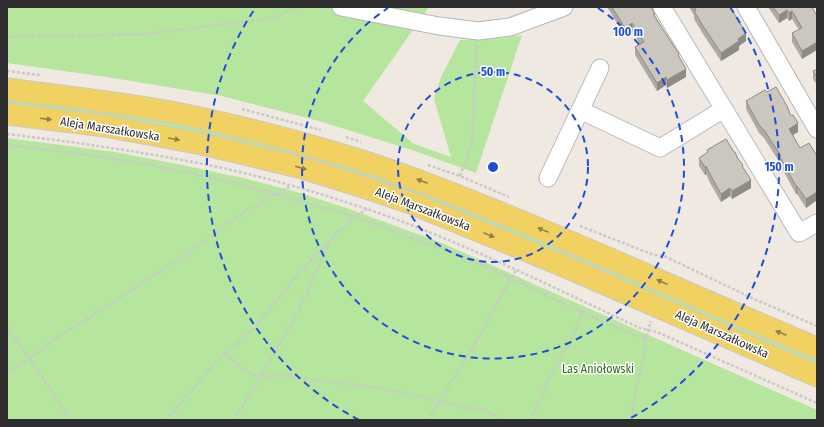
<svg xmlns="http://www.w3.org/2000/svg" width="824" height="427" viewBox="0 0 824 427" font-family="'Fira Sans Condensed',sans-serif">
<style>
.green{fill:#b6e59e}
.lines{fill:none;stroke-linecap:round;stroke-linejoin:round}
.minor-casing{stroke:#b4b7c1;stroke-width:19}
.major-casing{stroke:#c9c9c9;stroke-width:23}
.path{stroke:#c9c9c9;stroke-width:2.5;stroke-dasharray:3 2;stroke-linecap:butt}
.minor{stroke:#fff;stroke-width:17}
.major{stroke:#f2d163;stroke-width:21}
.wall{fill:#afaba4}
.shaded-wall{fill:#8e8b86}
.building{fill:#cbc7bf;stroke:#8e8b86}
.oneway{fill:#908048}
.ring{fill:none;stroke:#1d4ed8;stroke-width:2;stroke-dasharray:7 5}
.labels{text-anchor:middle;stroke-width:3;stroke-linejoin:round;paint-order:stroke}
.street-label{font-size:12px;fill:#2e2e2e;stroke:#fff}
.park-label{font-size:12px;fill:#2c6e1b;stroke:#fff}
.centre{fill:#1d4ed8;stroke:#fff;stroke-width:2}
.ring-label{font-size:12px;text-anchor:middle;font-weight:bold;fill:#1d4ed8;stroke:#fff;stroke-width:3;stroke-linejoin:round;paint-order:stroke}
</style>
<rect width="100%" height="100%" fill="#efe9e1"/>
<!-- green -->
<g class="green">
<polygon points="7,7 429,7 363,101 414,144 451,157 434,99 441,77 460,40 492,39 522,35 476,173 412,150 319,121 222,96 107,77 7,63"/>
<polygon points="7,96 161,118 380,173 817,355 817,364 758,342 448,210 7,107"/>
<polygon points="7,138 115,152 182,165 247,179 300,193 352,210 442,243 817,410 817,420 7,420"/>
</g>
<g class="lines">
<defs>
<g id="minor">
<polyline points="341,7 439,26 478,31 510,27 564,7"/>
<polyline points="662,7 799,233 817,223"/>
<polyline points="746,7 817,129"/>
<polyline points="580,110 660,148 724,109"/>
<polyline points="548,178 600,68"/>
</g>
<g id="major">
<path d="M7 89C67 97 127 103 186 115 243 127 300 142 356 159 406 174 453 194 501 213 607 256 711 304 817 348"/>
<polyline points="7,114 105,126 202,144 299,167 360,186 411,203 559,264 817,376"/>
</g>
</defs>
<!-- minor casing -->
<use href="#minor" class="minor-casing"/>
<!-- major casing -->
<use href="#major" class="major-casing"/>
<!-- path -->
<g class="path">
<polyline points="7,37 148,34 272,18 298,7"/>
<polyline points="7,71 40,75"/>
<polyline points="242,109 321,130"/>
<path d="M7 134C66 141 124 149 182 160 245 171 307 189 367 209 461 241 550 286 640 328L657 332 817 403"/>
<polyline points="346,137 361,142"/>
<path d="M7 145C68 152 130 160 189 173 277 192 364 218 447 251 493 269 538 291 582 312"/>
<polyline points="428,165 460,176 509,197"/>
<polyline points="460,176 472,143 477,45"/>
<polyline points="580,226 654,255 664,256 754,299 817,326"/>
<polyline points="7,328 30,358 70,420"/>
<path d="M225 354C236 362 246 374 260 376 273 378 286 372 298 378L379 388 439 401 467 408 486 410 504 420"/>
<polyline points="7,372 30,358 53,340 104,308 187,254 244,212 291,186"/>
<polyline points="166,420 213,365 254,328 299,273 331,239 354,217 367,209"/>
<polyline points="234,420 295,318 329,243"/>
<polyline points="428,420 473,347 516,270"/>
<polyline points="531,420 550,376 575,333 582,312 631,334 646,338"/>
<polyline points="631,420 635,395 646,345 646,338 651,321"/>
</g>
<!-- minor -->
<use href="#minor" class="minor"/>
<!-- major -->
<use href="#major" class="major"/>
</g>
<!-- wall -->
<g class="wall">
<polygon points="607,7 651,7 655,16 679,56 686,77 667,88 666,85 657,91 635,55 635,47 640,44 632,31 625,36"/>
<polygon points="689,7 730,7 746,41 739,46 739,50 721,61 703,34 694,19 694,15"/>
<polygon points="768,7 812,7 802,59 792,42 792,33 799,30 792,19 789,21 787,18 779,23"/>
<polygon points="817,69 817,85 813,79 813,71"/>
<polygon points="767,92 798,132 793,135 800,148 817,156 817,200 806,208 797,194 796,194 780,165 780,163 764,138 759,133 746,109 746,101"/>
<polygon points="707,150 738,159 743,167 751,188 732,199 730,196 721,202 710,183 706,174 705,175 699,166 699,158 707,153"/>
</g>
<!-- shaded-wall -->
<g class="shaded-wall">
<polygon points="787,10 787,18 779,23 779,15"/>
<polygon points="792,11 792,19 789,21 789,13"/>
<polygon points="632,23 632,31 625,36 625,28"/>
<polygon points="746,33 746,41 739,46 739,50 721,61 721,53 738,39"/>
<polygon points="817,42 817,50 802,59 802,51"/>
<polygon points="686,69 686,77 667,88 667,80"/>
<polygon points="666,77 666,85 657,91 657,83"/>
<polygon points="798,123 798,132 789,137 789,129"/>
<polygon points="706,166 706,174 705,175 705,167"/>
<polygon points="751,180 751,188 732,199 732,191"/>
<rect x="796" y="186" width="1" height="8"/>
<polygon points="730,188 730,196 721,202 721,194"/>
<polygon points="817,192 817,200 806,208 806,199"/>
</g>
<!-- building -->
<g class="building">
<polygon points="612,7 651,7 655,14 653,14 679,54 678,55 686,69 667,80 666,77 657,83 635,47 644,42 632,23 625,28"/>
<polygon points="694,7 730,7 746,33 738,39 739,41 721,53 703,26 694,11 696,10"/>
<polygon points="773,7 812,7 817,16 817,42 802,51 792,33 802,28 792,11 789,13 787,10 779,15"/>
<polygon points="817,69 817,77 813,71"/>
<polygon points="776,87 787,106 791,116 793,115 798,123 789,129 800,148 809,143 817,156 817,192 806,199 797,186 796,186 780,157 781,156 764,130 759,125 746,101 765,90 767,92"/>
<polygon points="726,139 734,152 735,152 738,159 743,165 742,166 751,180 732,191 730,188 721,194 710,174 706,166 705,167 699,158 708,152 707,150"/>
</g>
<!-- one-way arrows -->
<defs><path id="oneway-solid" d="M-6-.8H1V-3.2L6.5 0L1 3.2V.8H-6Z"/></defs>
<g class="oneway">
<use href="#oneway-solid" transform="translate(46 119) rotate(7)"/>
<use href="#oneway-solid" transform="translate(174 139) rotate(10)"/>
<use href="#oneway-solid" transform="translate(301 168) rotate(16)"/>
<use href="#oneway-solid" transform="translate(422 181) rotate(-159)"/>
<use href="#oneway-solid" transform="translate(543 230) rotate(-158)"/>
<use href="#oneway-solid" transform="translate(489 235) rotate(22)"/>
<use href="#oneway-solid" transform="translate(662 282) rotate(-156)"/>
<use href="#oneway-solid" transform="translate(781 333) rotate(-157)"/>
</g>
<!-- distance rings -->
<g class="ring">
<circle cx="493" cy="167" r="95"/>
<path d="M598 8A191 191 0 1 1 388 8"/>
<path d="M359 420A286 286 0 0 1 256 7M730 7A286 286 0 0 1 627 420"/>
</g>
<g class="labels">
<!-- street labels -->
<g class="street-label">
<text transform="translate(110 129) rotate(9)" y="4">Aleja Marszałkowska</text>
<text transform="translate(423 209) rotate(21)" y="4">Aleja Marszałkowska</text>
<text transform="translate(722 334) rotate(24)" y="4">Aleja Marszałkowska</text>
</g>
<!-- park labels -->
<g class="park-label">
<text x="598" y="373">Las Aniołowski</text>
</g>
</g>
<circle cx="493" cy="167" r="6" class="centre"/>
<g class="ring-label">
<text x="628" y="36">100 m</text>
<text x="493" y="76">50 m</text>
<text x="779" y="171">150 m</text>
</g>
<!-- border -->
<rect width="824" height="427" fill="none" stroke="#2e2e2e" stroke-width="16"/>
</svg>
